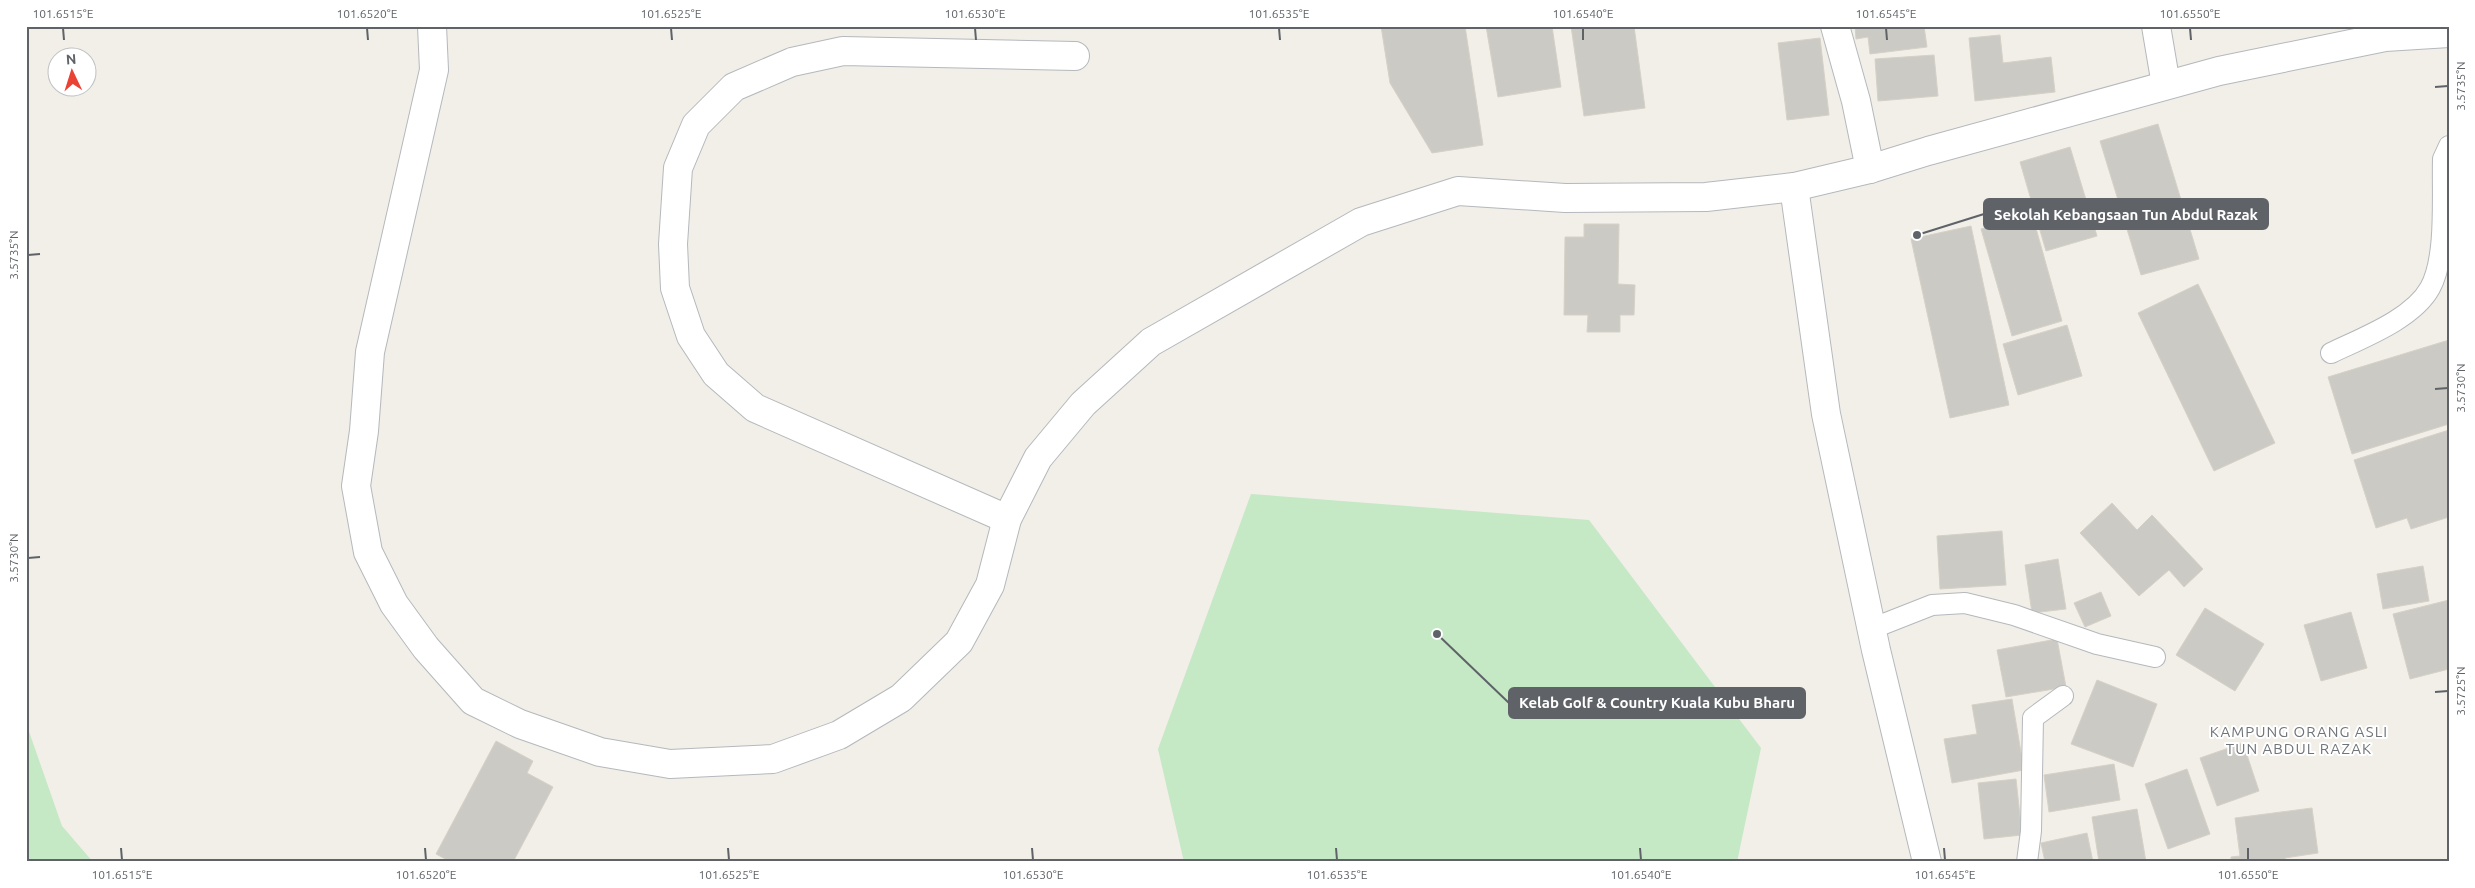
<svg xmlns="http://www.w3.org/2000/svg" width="2475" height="888" viewBox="0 0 2475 888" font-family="Ubuntu,sans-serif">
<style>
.green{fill:#c5e8c5}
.building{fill:#cccac5;stroke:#d6d1c6}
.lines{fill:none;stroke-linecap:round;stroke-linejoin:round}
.service-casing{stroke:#b5b8bc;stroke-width:22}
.minor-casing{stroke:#b5b8bc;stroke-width:30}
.tertiary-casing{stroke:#b5b8bc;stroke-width:30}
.service{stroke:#fff;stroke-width:20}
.minor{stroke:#fff;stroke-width:28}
.tertiary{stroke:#fff;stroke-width:28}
.ticks{fill:none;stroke:#5f6368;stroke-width:2}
.labels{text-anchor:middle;stroke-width:4;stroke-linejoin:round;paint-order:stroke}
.neighbourhood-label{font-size:15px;letter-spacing:1px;fill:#70757a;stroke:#fff}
.leader{fill:none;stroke:#5f6368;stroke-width:2}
.callout-dot{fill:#5f6368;stroke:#fff;stroke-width:2}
.callout{fill:#5f6368;stroke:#5f6368;stroke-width:2}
.callout-label{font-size:15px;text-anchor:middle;font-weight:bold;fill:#fff}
.neatline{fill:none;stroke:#5f6368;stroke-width:2}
.ticks-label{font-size:12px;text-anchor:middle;fill:#5f6368}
</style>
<rect width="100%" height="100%" fill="#f1efe8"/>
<!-- green -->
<g class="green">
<polygon points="1251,494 1589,520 1761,748 1737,862 1184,862 1158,749"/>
<polygon points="26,723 62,826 93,862 26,862"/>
</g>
<!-- building -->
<g class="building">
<polygon points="1381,26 1465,26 1483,145 1432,153 1390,83"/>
<polygon points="1486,26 1552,26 1561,87 1498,97"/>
<polygon points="1571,26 1634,26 1645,108 1584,116"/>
<polygon points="1855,26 1924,26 1927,47 1870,54 1868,37 1856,39"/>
<polygon points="2000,35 2003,63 2051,57 2055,92 1975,101 1969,38"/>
<polygon points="1820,38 1829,115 1787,120 1778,43"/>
<polygon points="1934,55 1938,96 1878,101 1875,59"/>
<polygon points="2158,124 2199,259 2141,275 2100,141"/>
<polygon points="2070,147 2097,236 2046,251 2020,162"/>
<polygon points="2032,214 2062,321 2012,336 1981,229"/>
<polygon points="1584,224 1619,224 1618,284 1635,285 1634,315 1620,315 1620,332 1587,332 1588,315 1564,315 1565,237 1584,237"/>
<polygon points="1971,226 2009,405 1950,418 1911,239"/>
<polygon points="2198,284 2275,443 2214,471 2138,313"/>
<polygon points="2067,325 2082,376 2018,395 2003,344"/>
<polygon points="2449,340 2449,424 2352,454 2328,377"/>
<polygon points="2449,430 2449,517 2411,529 2407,518 2376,528 2354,460"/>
<polygon points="2112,503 2137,530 2152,515 2203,569 2184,587 2169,570 2139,596 2080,533"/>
<polygon points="2002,531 2006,585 1940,589 1937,536"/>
<polygon points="2058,559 2066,609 2032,613 2025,565"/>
<polygon points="2423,566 2429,601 2383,609 2377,574"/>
<polygon points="2101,592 2111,616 2085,627 2074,603"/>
<polygon points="2449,600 2449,669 2410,679 2393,614"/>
<polygon points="2205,608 2264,644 2235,691 2176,655"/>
<polygon points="2351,612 2367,668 2321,681 2304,625"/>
<polygon points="2057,639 2066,687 2006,697 1997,650"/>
<polygon points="2097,680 2157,704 2133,767 2071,744"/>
<polygon points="2012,699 2024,770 1952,783 1944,739 1977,734 1972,705"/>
<polygon points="496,741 533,761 527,773 553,787 513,862 451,862 436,854"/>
<polygon points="2243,743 2259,791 2217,806 2200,758"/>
<polygon points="2114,764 2120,800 2049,812 2044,775"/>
<polygon points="2187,769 2210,834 2168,849 2145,784"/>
<polygon points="2016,779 2022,835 1984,839 1978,783"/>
<polygon points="2312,808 2318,853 2285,858 2286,862 2231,862 2231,857 2240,856 2235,818"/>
<polygon points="2137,809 2146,862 2099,862 2092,817"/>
<polygon points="2087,833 2093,862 2045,862 2041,843"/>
</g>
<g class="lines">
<defs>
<g id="service">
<path d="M2331 353C2362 338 2413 319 2430 288 2447 258 2442 195 2443 159L2449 146"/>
<polyline points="1871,629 1932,605 1965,603 2014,615 2097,644 2155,657"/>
<polyline points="2027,862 2031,831 2033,718 2063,696"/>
</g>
<g id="minor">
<polyline points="432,26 434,70 370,352 364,431 356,486 368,552 394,604 426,648 473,701 520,724 600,752 670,764 773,759 839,735 901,698 959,642 990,585 1007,519 1038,458 1083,404 1151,342 1361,222 1458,191 1565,198 1706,197 1794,187 1870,169 1928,151 2219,71 2385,37 2449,33"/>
<polyline points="1835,26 1856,101 1870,169"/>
<polyline points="2156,26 2166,85"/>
<polyline points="1007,519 755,408 716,374 691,336 675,288 673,244 678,168 696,125 734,87 792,62 843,51 1075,56"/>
</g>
<polyline id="tertiary" points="1794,187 1826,414 1876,650 1927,862"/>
</defs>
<!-- service casing -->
<use href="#service" class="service-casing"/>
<!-- minor casing -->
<use href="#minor" class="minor-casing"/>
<!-- tertiary casing -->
<use href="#tertiary" class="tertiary-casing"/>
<!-- service -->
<use href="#service" class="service"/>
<!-- minor -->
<use href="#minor" class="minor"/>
<!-- tertiary -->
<use href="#tertiary" class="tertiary"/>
</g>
<!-- ticks -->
<path class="ticks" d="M63 28 64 40M367 28 368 40M671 28 672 40M975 28 976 40M1279 28 1280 40M1583 28V40M1886 28 1887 40M2190 28 2191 40M2435 87 2448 86M28 255 40 254M2435 389 2448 388M28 558 40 557M2435 692 2448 691M121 848 122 860M425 848 426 860M728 848 729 860M1032 848 1033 860M1336 848 1337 860M1640 848 1641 860M1944 848 1945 860M2248 848V860"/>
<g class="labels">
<!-- neighbourhood labels -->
<g class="neighbourhood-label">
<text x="2299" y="737">KAMPUNG ORANG ASLI<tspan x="2299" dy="17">TUN ABDUL RAZAK</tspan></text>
</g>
</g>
<!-- callouts -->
<path class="leader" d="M1917 235L1984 214M1437 634L1509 703"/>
<g class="callout-dot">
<circle cx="1917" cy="235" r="5"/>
<circle cx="1437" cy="634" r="5"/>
</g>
<g class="callout">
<rect x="1984" y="199" width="284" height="30" rx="5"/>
<rect x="1509" y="688" width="296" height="30" rx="5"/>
</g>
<g class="callout-label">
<text x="2126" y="220">Sekolah Kebangsaan Tun Abdul Razak</text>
<text x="1657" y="708">Kelab Golf &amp; Country Kuala Kubu Bharu</text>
</g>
<!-- border -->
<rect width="2475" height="888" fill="none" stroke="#ffffff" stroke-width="55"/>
<!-- north arrow -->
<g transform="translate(72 72) rotate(356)"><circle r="24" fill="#ffffff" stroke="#bfc1c3"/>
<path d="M0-4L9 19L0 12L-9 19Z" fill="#ea4335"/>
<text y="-8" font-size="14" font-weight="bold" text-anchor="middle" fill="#5f6368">N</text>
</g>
<rect x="28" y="28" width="2420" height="832" class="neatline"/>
<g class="ticks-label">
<text x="63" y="18">101.6515°E</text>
<text x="367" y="18">101.6520°E</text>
<text x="671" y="18">101.6525°E</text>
<text x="975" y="18">101.6530°E</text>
<text x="1279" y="18">101.6535°E</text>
<text x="1583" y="18">101.6540°E</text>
<text x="1886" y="18">101.6545°E</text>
<text x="2190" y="18">101.6550°E</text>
<text transform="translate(2461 86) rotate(-90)" y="4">3.5735°N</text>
<text transform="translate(14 255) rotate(-90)" y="4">3.5735°N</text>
<text transform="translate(2461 388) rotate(-90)" y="4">3.5730°N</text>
<text transform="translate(14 558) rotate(-90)" y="4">3.5730°N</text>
<text transform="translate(2461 691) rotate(-90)" y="4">3.5725°N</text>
<text x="122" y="879">101.6515°E</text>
<text x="426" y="879">101.6520°E</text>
<text x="729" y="879">101.6525°E</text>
<text x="1033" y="879">101.6530°E</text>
<text x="1337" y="879">101.6535°E</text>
<text x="1641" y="879">101.6540°E</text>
<text x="1945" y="879">101.6545°E</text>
<text x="2248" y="879">101.6550°E</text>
</g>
</svg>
